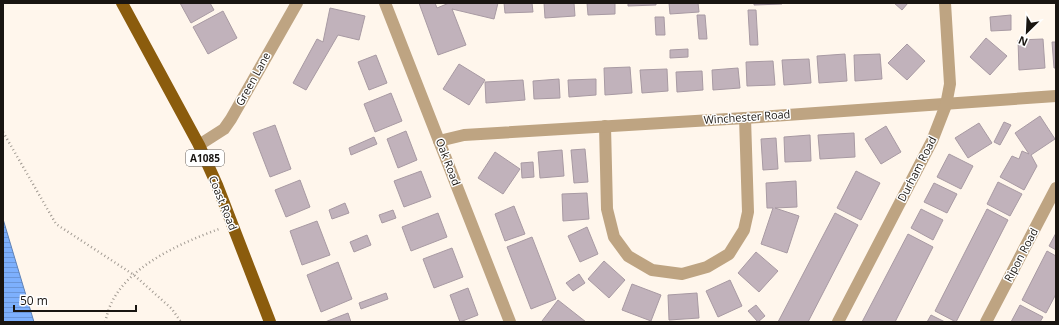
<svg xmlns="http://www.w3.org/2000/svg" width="1059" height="325" viewBox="0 0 1059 325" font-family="'Open Sans',sans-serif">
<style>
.water{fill:url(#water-rules);stroke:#5f82b6}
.building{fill:#c1b2bb;stroke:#a89aa3}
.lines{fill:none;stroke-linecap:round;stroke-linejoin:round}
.path{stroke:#a29b93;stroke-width:2.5;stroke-dasharray:1 3;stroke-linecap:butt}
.minor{stroke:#bea482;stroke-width:12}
.major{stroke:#8b5c0d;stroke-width:12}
.labels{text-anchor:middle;stroke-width:3;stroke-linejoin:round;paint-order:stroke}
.shield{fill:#fff;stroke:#5e5b58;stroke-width:1}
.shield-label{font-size:10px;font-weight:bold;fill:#191511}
.street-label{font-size:11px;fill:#191511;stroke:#fff}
</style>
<defs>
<pattern id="water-rules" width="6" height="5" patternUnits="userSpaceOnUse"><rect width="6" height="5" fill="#7db0fd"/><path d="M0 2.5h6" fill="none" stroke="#6b96d8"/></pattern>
</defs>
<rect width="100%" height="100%" fill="#fff6ec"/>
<!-- water -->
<polygon class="water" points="3,219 34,322 3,322"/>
<!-- building -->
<g class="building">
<polygon points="180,3 210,3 214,10 191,23"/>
<polygon points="419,3 435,3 437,8 449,3 498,3 494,19 452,9 466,45 438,55"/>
<polygon points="504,3 532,3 533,12 505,13"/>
<polygon points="544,3 574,3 575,16 545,18"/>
<polygon points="587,3 615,3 615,14 588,15"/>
<polygon points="628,3 656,3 656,5 628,6"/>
<polygon points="669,3 698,3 699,12 670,14"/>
<polygon points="754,3 782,3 782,4 754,5"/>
<polygon points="894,3 908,3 902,10"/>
<polygon points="330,8 365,16 359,40 338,35 306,90 293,83 317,39 323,42"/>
<polygon points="748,10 756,10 758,45 750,45"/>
<polygon points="223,11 237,38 208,54 193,27"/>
<polygon points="697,15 705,15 707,39 699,39"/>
<polygon points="1011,15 1011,30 991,31 990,17"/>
<polygon points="655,17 664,17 665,35 656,35"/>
<polygon points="986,38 1007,56 990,75 970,57"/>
<polygon points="1043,39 1045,68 1019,70 1018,40"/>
<polygon points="1052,42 1056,42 1056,68 1054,68"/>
<polygon points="907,44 925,61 907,80 888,63"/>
<polygon points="688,49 688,57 670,58 670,50"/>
<polygon points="845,54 847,81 819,83 817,56"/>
<polygon points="880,54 882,79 855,81 854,55"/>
<polygon points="376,55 387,83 369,90 358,62"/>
<polygon points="809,59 811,83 784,85 782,60"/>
<polygon points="773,61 775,85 747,86 746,62"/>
<polygon points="459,64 485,80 469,105 443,89"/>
<polygon points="630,67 632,93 605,95 604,68"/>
<polygon points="738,68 740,88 713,90 712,70"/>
<polygon points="667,69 668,91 642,93 640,70"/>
<polygon points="702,71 703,90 677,92 676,72"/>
<polygon points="559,79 560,98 534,99 533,81"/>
<polygon points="596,79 596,95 569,97 568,80"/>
<polygon points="523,80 525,100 486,103 485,82"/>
<polygon points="391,93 402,121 375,132 364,104"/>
<polygon points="1040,116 1055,139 1031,155 1037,166 1024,190 1000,177 1012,156 1019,159 1022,151 1029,154 1015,133"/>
<polygon points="1004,122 1011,125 1000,145 994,142"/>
<polygon points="979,123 992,143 968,158 955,138"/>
<polygon points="275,125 291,169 270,177 253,133"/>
<polygon points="886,126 901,152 881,164 865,139"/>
<polygon points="406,131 417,160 398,168 387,139"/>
<polygon points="854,133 855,157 820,159 818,135"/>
<polygon points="810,135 811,161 785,162 784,137"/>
<polygon points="374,137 377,144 351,155 349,148"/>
<polygon points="776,138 778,169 763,170 761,139"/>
<polygon points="585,149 588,182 574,183 571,150"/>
<polygon points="562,150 564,176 540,178 538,152"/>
<polygon points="495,152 520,169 503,194 478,178"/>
<polygon points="949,154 973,166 961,189 937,177"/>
<polygon points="533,162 534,177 522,178 521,163"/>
<polygon points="421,171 431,197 404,207 394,181"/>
<polygon points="856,171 880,183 861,220 837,208"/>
<polygon points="300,180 310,207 286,217 275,190"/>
<polygon points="796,181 797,207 775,208 799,216 787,253 761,244 773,208 767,208 766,183"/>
<polygon points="998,182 1022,194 1010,216 987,204"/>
<polygon points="934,183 957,194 947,213 924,202"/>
<polygon points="587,193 589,219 563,221 562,194"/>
<polygon points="345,203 349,213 332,219 329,210"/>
<polygon points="514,206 525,234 505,241 495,214"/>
<polygon points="921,209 943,220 933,240 911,228"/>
<polygon points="987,209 1008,220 956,322 935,311"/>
<polygon points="393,210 396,218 382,223 379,215"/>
<polygon points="438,213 447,237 411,251 402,227"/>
<polygon points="835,213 858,225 808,322 778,322"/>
<polygon points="317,221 330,255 302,265 290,231"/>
<polygon points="587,227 598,254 580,262 568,236"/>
<polygon points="1056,233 1056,250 1049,246"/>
<polygon points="908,234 933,247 895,322 862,322"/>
<polygon points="367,235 371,245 354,252 350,242"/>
<polygon points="532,237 556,299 531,309 507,247"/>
<polygon points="452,248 463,277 434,288 423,259"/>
<polygon points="1047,251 1056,256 1056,294 1046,313 1022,300"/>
<polygon points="756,252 778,271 759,292 738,273"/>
<polygon points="604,261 625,280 609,298 588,279"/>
<polygon points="338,262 352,299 321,312 307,275"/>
<polygon points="579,274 585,283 573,291 566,283"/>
<polygon points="730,280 742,306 718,317 706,291"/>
<polygon points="632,284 661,295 651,321 622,310"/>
<polygon points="468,288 478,315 460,322 450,295"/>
<polygon points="386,293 388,299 361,309 359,303"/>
<polygon points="697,293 699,318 669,320 668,295"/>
<polygon points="558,300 586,322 544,322 542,321"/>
<polygon points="756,305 765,316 758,322 748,311"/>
<polygon points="1020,305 1043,317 1040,322 1011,322"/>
<polygon points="348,313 351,322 325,322"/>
<polygon points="931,315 945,322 927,322"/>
</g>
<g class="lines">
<!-- path -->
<g class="path">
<polyline points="3,132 56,224 134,275 172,309 181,322"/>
<path d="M105 322C107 316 108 310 111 304 128 266 181 243 219 229"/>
</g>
<!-- minor -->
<g class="minor">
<polyline points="385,3 510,322"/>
<polyline points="605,126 607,209 614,237 628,256 652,270 682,274 707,267 729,254 744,230 748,212 745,118"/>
<polyline points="439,141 464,135 745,118 1056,96"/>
<polyline points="199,145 224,129 231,119 297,3"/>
<polyline points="838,322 932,141 946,105 950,84 945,3"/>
<polyline points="986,322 1056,188"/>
</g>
<!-- major -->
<polyline class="major" points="122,3 199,145 217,185 270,322"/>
</g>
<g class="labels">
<!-- shield labels -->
<rect class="shield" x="186" y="150" width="38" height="16" rx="3"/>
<g class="shield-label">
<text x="205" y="162">A1085</text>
</g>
<!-- street labels -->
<g class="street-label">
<text transform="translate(253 79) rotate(-61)" y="4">Green Lane</text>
<text transform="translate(747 117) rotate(-4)" y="4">Winchester Road</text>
<text transform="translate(448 162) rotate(69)" y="4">Oak Road</text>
<text transform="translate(917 169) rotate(-63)" y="4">Durham Road</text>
<text transform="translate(223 203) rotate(68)" y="4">Coast Road</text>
<text transform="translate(1021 255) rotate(-62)" y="4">Ripon Road</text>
</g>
</g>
<!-- border -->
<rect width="1059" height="325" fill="none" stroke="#191511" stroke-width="8"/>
<!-- north arrow -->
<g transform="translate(1027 32) rotate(204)" stroke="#ffffff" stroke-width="3" paint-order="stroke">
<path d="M0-3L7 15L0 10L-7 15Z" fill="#191511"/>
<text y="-6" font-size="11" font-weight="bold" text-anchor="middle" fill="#191511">N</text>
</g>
<!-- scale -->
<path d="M14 305v6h122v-6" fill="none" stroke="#191511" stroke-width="2"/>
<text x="20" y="305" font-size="12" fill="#191511" stroke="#ffffff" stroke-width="3" paint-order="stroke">50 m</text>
</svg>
